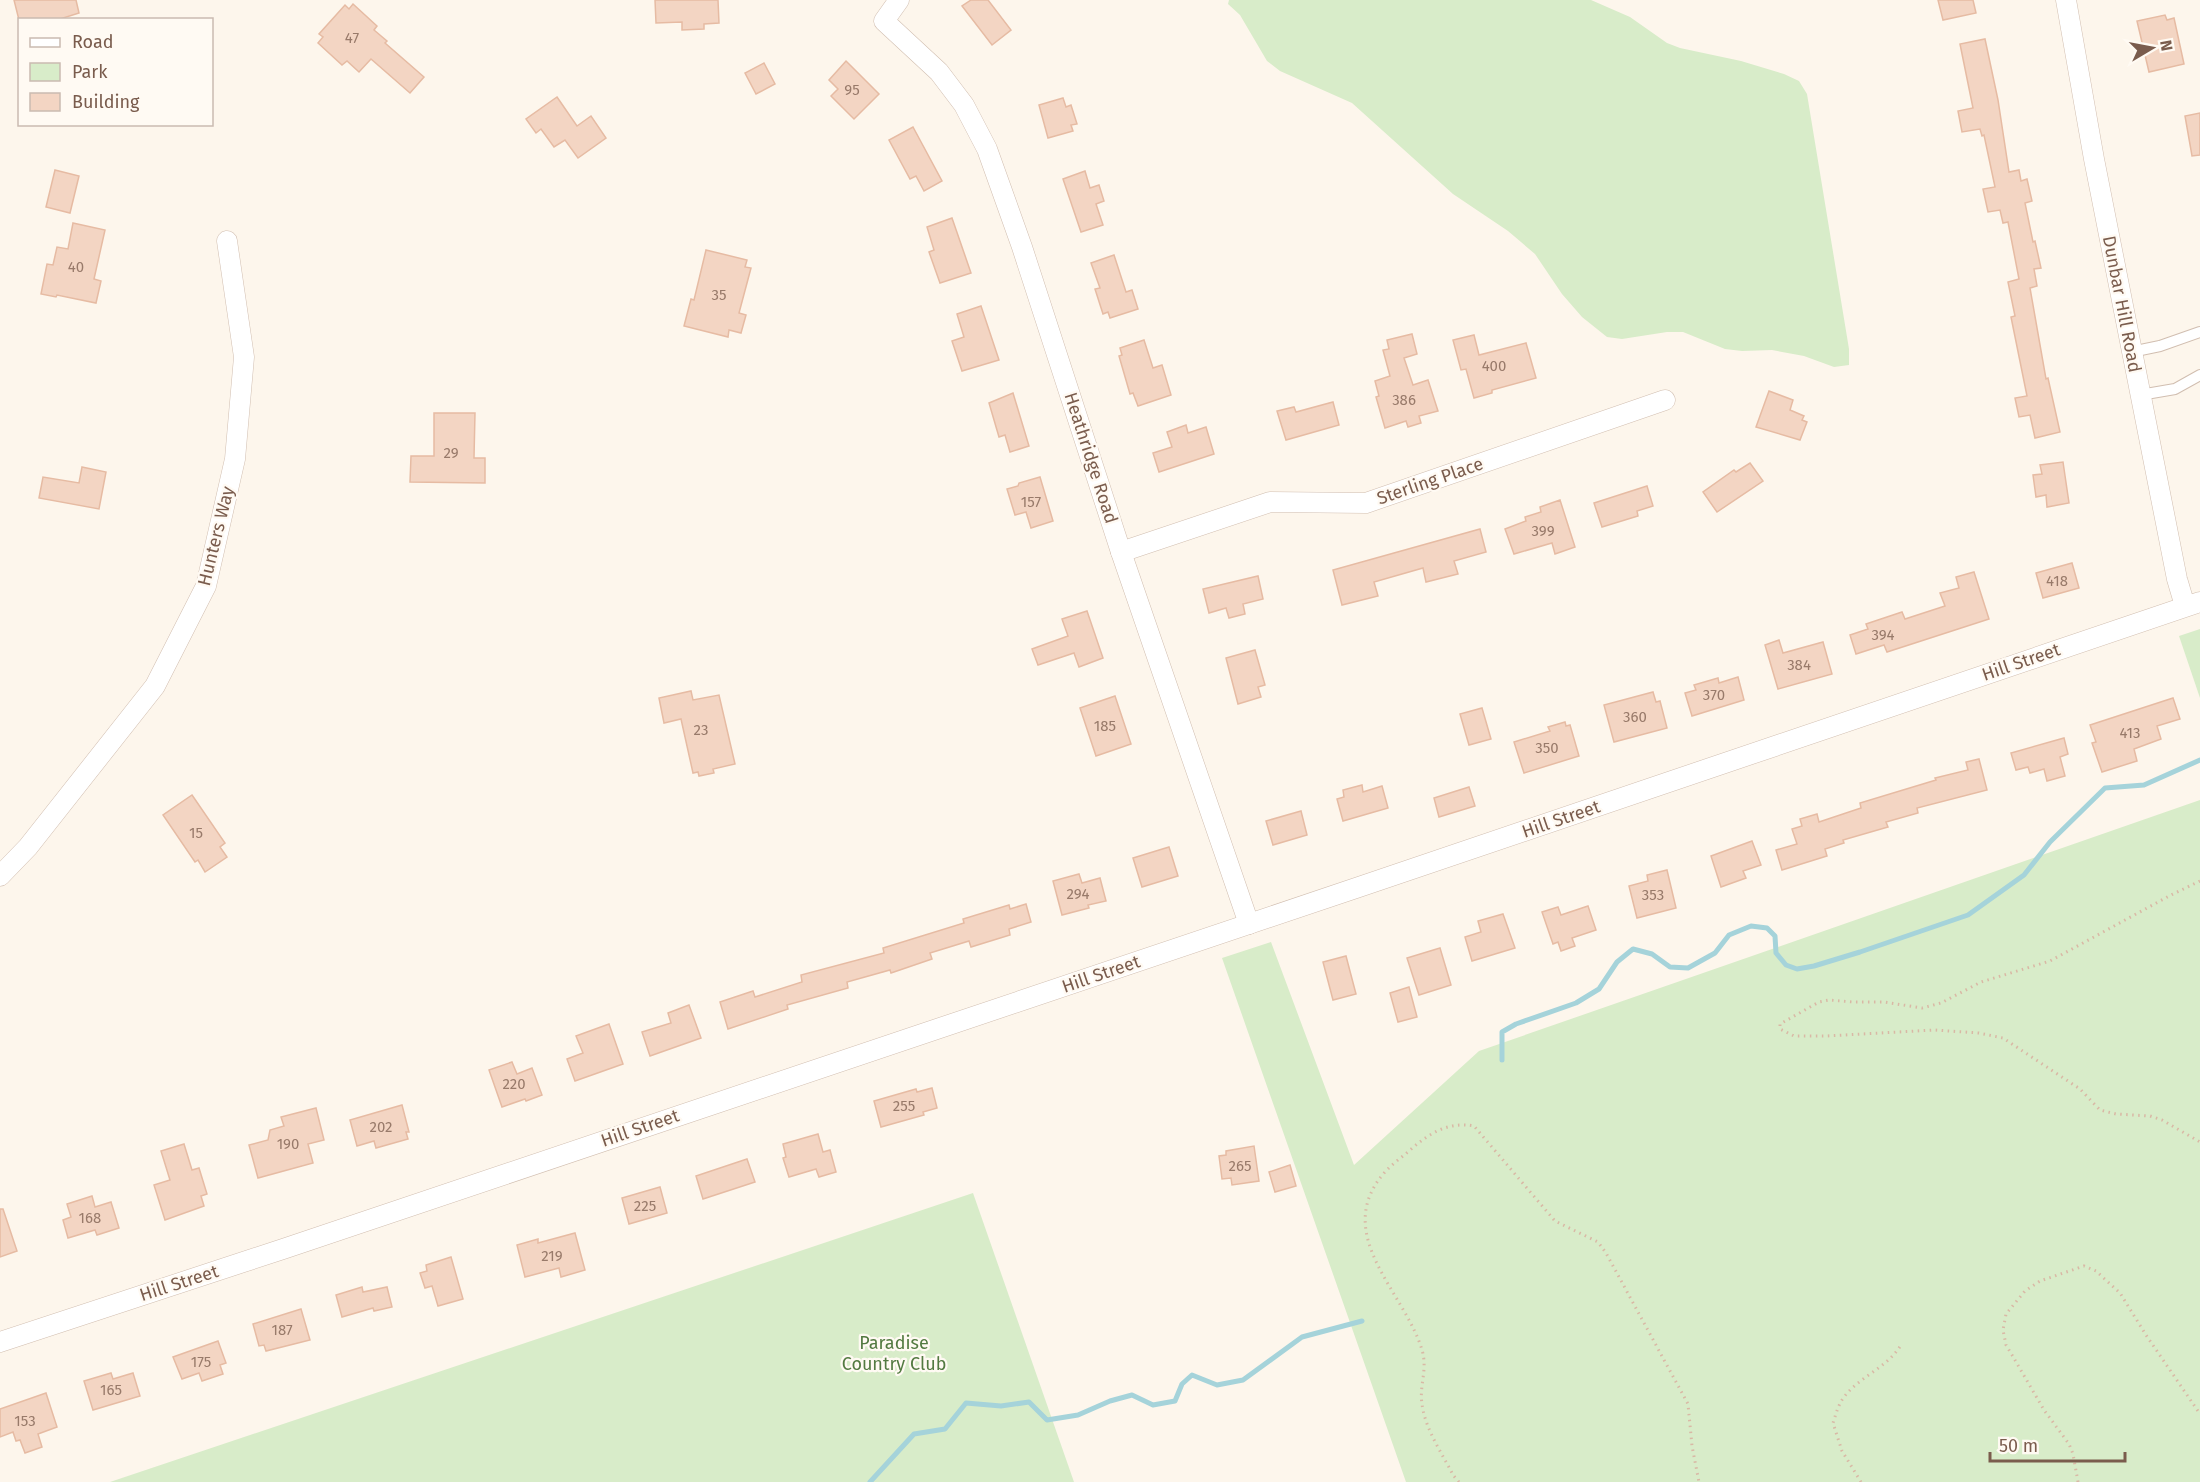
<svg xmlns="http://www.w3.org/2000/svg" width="2200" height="1482" viewBox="0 0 2200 1482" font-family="'Fira Sans',sans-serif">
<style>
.green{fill:#d8ecc9}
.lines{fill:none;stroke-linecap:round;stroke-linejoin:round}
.stream{stroke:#a5d3da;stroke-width:5}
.building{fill:#f3d5c3;stroke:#e6bba3;stroke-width:1.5}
.lane-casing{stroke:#d1beb0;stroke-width:12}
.street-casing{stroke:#d1beb0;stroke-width:21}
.path{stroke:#d9b8a5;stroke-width:3;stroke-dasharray:1.5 4.5;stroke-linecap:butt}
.lane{stroke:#fff;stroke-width:10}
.street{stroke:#fff;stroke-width:20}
.labels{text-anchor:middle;stroke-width:4.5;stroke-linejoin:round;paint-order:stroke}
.number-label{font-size:15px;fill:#987a6a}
.street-label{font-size:18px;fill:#7a5c4d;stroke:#fffaf3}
.park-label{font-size:18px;fill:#537a41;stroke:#fffaf3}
</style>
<rect width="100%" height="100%" fill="#fdf6ec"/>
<!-- green -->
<g class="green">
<polygon points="1229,0 1591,0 1630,17 1667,43 1680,48 1741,61 1784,74 1799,81 1807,94 1849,349 1849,365 1834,367 1804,356 1772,350 1742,351 1725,349 1683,332 1667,332 1622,339 1607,337 1582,317 1562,294 1535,254 1508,231 1453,194 1352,103 1280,71 1267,61 1240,15 1228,4"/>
<polygon points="2200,629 2200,698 2179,636"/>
<polygon points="2200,800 2200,1482 1406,1482 1222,958 1271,942 1354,1165 1479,1051"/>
<polygon points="973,1193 1074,1482 110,1482"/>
</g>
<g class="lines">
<!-- stream -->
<g class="stream">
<polyline points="1502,1060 1502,1032 1516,1024 1576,1003 1599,989 1617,962 1633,949 1652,954 1670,967 1688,968 1715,953 1729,935 1751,926 1767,928 1775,936 1776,953 1786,965 1797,969 1814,966 1860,952 1968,915 2024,875 2050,842 2105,788 2144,785 2200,760"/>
<polyline points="870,1482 914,1434 945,1429 966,1403 1001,1406 1029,1402 1047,1420 1078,1415 1110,1401 1132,1395 1153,1405 1175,1401 1182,1384 1192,1375 1217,1385 1243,1380 1302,1337 1362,1321"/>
</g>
</g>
<!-- building -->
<g class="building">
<polygon points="14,0 76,0 79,13 57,20 19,20"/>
<polygon points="655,0 718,0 719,23 704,24 704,29 682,30 682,22 656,23"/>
<polygon points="971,0 988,0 1011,30 992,45 962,6"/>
<polygon points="1938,0 1973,0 1976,13 1943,20"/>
<polygon points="353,4 377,26 374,30 387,41 385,43 424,77 410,93 371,59 359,72 347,61 342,65 318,43 323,37 319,34 345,5 349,9"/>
<polygon points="2165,15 2167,20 2174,18 2184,64 2149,72 2137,21"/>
<polygon points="1985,39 1998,100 2009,172 2019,170 2021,181 2027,179 2032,201 2025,203 2033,242 2035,241 2041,268 2034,269 2037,286 2030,288 2046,379 2048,378 2060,432 2035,438 2030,415 2019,417 2015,398 2027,396 2011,317 2015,316 2008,282 2019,279 2008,222 2003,223 2000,210 1988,212 1983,189 1995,187 1984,135 1982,136 1980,129 1962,132 1958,111 1973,108 1960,44"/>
<polygon points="846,61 879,94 854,119 831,96 838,89 829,80"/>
<polygon points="764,63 775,84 756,94 745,73"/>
<polygon points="557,97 577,126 591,116 606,138 578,158 565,140 554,147 541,129 536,133 526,119"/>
<polygon points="1063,98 1066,107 1071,105 1077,124 1071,125 1073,131 1048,138 1039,105"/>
<polygon points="2200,113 2200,155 2192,156 2185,116"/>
<polygon points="913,127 942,181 924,191 916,176 910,179 889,140"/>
<polygon points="55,170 79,176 70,213 46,207"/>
<polygon points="1085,171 1090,188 1099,185 1104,201 1096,204 1103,225 1081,232 1063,179"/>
<polygon points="952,218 971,273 940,283 929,252 934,250 927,227"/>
<polygon points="73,223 105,230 94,279 101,281 96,303 57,295 56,297 41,294 47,264 53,265 57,247 68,249"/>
<polygon points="706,250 747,260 745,267 751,268 739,313 746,315 741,333 729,330 728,337 684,326 691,299 694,300"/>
<polygon points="1114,255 1126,292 1132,290 1138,309 1110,318 1108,312 1103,314 1095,289 1100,288 1091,263"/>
<polygon points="981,306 999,360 962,371 952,341 964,337 957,314"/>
<polygon points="1412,334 1417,354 1404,358 1413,385 1428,380 1438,411 1419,416 1421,423 1408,427 1406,421 1385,428 1376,397 1379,396 1375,381 1390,376 1383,350 1389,349 1387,340"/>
<polygon points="1474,335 1479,355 1526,343 1536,378 1492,390 1492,393 1474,398 1466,369 1461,370 1453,340"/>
<polygon points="1144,340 1153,368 1162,365 1171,395 1138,406 1133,393 1130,394 1119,356 1122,355 1120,348"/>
<polygon points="1769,391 1793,400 1790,410 1804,416 1802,420 1807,422 1800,440 1756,427"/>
<polygon points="1013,393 1029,446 1010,452 1005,435 999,437 989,403"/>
<polygon points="1333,402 1339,425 1286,440 1277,411 1294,407 1296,412"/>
<polygon points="434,413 475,413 474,458 485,458 485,483 410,482 411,456 434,456"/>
<polygon points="1186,425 1188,433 1206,427 1214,454 1159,472 1153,453 1172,447 1167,432"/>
<polygon points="2063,462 2069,503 2047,507 2046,495 2036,497 2033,475 2042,474 2040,465"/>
<polygon points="1750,463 1763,481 1717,512 1703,492 1734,470 1736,472"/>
<polygon points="82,467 106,472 99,509 39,498 43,477 79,483"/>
<polygon points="1040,477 1053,521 1031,528 1026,512 1015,515 1007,489 1018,486 1019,483"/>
<polygon points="1647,486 1653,506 1637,511 1638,516 1602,527 1594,503"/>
<polygon points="1560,500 1575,547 1555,554 1552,543 1514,554 1505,529 1526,521 1525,517 1541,512 1540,507"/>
<polygon points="1480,529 1486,552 1454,561 1458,574 1426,582 1423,568 1374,582 1378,596 1342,605 1333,570"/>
<polygon points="2072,563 2079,588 2043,598 2036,573"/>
<polygon points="1974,572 1989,619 1887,652 1884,645 1856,654 1850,635 1868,629 1866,624 1902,612 1905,619 1945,606 1940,593 1959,588 1956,577"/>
<polygon points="1258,576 1263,599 1243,604 1245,614 1229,618 1226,608 1209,613 1203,589"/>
<polygon points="1087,611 1103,658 1079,667 1074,653 1038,665 1032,649 1068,636 1062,619"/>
<polygon points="1779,640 1783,653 1823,642 1832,674 1778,689 1765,645"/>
<polygon points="1255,650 1265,685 1258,687 1261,697 1238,704 1226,658"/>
<polygon points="1738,677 1744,700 1692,716 1685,693 1696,690 1694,685 1718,678 1719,683"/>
<polygon points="691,691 693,700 719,695 735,764 713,769 714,773 699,776 698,772 693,773 681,719 664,723 659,698"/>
<polygon points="1653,692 1656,702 1660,701 1667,728 1614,742 1604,705"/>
<polygon points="1115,696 1131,744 1096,756 1080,708"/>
<polygon points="2173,698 2180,719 2157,726 2161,739 2134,749 2137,761 2102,772 2092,743 2096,742 2090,725"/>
<polygon points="1482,708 1491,739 1469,745 1460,714"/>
<polygon points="1565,722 1566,726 1570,725 1579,756 1524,773 1514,742 1550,731 1548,727"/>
<polygon points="2064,738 2068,754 2060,757 2065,776 2047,781 2044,769 2030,773 2028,767 2016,770 2011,753"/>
<polygon points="1979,759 1987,790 1917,808 1918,813 1886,822 1888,827 1843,840 1844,843 1825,849 1827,856 1782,870 1776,850 1797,844 1792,829 1802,826 1800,819 1817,814 1819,822 1861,808 1860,803 1936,780 1935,778 1968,770 1966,762"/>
<polygon points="1362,785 1363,792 1382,786 1388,808 1343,821 1337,799 1344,797 1343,790"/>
<polygon points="1469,787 1475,806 1439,817 1434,798"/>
<polygon points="192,795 225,843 220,847 227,857 205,872 198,860 195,862 163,815"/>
<polygon points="1301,811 1307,835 1273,845 1266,821"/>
<polygon points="1752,841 1761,865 1743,871 1746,878 1721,887 1711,856"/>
<polygon points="1169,847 1178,876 1142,887 1133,858"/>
<polygon points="1667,870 1676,908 1637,918 1629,886 1648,881 1647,875"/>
<polygon points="1079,874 1082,883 1100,878 1106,901 1088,905 1089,908 1062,915 1053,881"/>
<polygon points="1026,904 1031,922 1009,929 1010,935 971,947 969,941 930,953 932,959 891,973 890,970 847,982 848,988 787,1005 788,1009 728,1029 720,1002 753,991 755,997 802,982 801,975 884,953 883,948 964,923 963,919 1009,905 1010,909"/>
<polygon points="1588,906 1596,930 1572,938 1575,946 1561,951 1558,942 1553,944 1542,912 1558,907 1561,915"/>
<polygon points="1503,914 1515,948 1472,961 1465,937 1481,932 1478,921"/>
<polygon points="1440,948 1451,985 1419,995 1407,958"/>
<polygon points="1346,956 1356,994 1333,1000 1323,962"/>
<polygon points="1409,987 1417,1017 1398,1022 1390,993"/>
<polygon points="689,1005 701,1038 650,1056 642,1032 671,1023 668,1013"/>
<polygon points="609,1024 623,1064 575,1081 567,1059 583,1053 576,1036"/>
<polygon points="512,1062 517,1074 532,1068 542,1095 526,1101 525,1099 502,1107 489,1070"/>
<polygon points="932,1088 937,1108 923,1112 924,1115 881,1127 874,1101 916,1089 917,1092"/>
<polygon points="402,1105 409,1132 406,1132 408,1139 376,1148 374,1141 357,1146 350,1120"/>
<polygon points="316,1108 324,1140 308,1144 313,1163 258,1178 249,1145 268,1140 270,1130 284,1126 281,1117"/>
<polygon points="818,1134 823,1152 830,1150 836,1172 819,1177 816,1169 789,1177 783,1158 786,1157 783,1144"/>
<polygon points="184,1144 192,1170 199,1168 207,1194 201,1196 204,1206 165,1220 154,1185 170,1180 161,1151"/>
<polygon points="1254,1146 1259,1181 1232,1185 1231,1178 1222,1179 1219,1156 1226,1155 1226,1151"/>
<polygon points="747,1159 755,1182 703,1199 696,1176"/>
<polygon points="1290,1165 1296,1186 1275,1192 1269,1172"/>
<polygon points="660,1187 667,1213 629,1224 622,1198"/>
<polygon points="92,1196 95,1207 111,1202 119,1228 97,1235 95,1230 68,1238 63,1220 71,1217 67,1204"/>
<polygon points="0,1209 3,1209 17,1251 0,1257"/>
<polygon points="575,1233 585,1270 561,1277 559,1268 525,1277 517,1245 538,1239 538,1243"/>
<polygon points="451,1257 463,1299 438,1306 432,1286 425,1288 420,1273 427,1271 426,1265"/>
<polygon points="362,1287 363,1292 387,1287 392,1307 374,1311 373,1308 342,1317 336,1295"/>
<polygon points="301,1309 310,1340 266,1351 264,1345 259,1346 253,1324"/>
<polygon points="218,1341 226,1363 220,1365 223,1374 202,1381 199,1373 182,1379 173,1357"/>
<polygon points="111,1373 113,1379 133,1373 140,1396 93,1410 84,1381"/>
<polygon points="46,1393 57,1427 38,1434 42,1447 25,1453 20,1440 16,1441 13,1432 0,1437 0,1409"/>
</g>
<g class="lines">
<defs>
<g id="lane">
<polyline points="2131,352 2160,346 2200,332"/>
<polyline points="2140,395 2175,389 2200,375"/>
</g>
<g id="street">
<polyline points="899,0 884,21 939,72 964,105 987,149 1022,247 1121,552 1249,924"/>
<polyline points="2066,0 2094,159 2177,579 2185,606"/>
<polyline points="1121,552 1270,502 1366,503 1665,400"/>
<polyline points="0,876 28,847 155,686 206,586 235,459 244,357 227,241"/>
<polyline points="0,1342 283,1249 1356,888 2200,602"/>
</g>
</defs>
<!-- lane casing -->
<use href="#lane" class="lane-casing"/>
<!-- street casing -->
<use href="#street" class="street-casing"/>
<!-- path -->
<g class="path">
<polyline points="2200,881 2171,895 2050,961 1981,982 1941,1003 1922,1008 1884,1002 1853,1002 1829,1000 1819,1002 1780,1024 1780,1029 1794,1036 1826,1036 1934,1030 1979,1033 2003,1038 2080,1089 2100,1110 2116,1114 2150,1116 2162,1120 2200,1142"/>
<path d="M1459 1482 1453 1475C1442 1453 1425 1429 1422 1404 1419 1385 1428 1370 1422 1350 1405 1292 1330 1234 1385 1172 1392 1164 1401 1158 1409 1151 1428 1134 1448 1121 1474 1126L1555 1221 1598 1242 1606 1253 1688 1404 1692 1446 1699 1482"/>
<path d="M1861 1482 1842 1451 1833 1423C1836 1414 1838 1405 1844 1397 1860 1376 1887 1368 1901 1345"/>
<polyline points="2078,1482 2073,1454 2069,1444 2044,1410 2012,1355 2006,1345 2003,1330 2006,1314 2025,1291 2040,1281 2084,1266 2096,1271 2120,1293 2146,1335 2200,1414"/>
</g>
<!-- lane -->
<use href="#lane" class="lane"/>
<!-- street -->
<use href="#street" class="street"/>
</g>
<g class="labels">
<!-- number labels -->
<g class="number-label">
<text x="352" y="43">47</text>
<text x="852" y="95">95</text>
<text x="76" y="272">40</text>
<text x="719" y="300">35</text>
<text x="1494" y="371">400</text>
<text x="1404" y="405">386</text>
<text x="451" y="458">29</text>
<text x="1031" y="507">157</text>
<text x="1543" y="536">399</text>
<text x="2057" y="586">418</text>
<text x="1883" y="640">394</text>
<text x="1799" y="670">384</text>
<text x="1714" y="700">370</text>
<text x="1635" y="722">360</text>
<text x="1105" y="731">185</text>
<text x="701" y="735">23</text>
<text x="2130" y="738">413</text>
<text x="1547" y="753">350</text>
<text x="196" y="838">15</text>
<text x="1078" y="899">294</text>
<text x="1653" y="900">353</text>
<text x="514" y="1089">220</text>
<text x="904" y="1111">255</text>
<text x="381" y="1132">202</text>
<text x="288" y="1149">190</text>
<text x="1240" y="1171">265</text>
<text x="645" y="1211">225</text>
<text x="90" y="1223">168</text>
<text x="552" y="1261">219</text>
<text x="282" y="1335">187</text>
<text x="201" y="1367">175</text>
<text x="111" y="1395">165</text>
<text x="25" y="1426">153</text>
</g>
<!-- street labels -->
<g class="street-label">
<text transform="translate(2122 304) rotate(79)" y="6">Dunbar Hill Road</text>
<text transform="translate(1091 458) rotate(72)" y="6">Heathridge Road</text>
<text transform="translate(1430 481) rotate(-19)" y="6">Sterling Place</text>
<text transform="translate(216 536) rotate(-76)" y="6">Hunters Way</text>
<text transform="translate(2021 662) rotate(-19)" y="6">Hill Street</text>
<text transform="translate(1561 819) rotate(-19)" y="6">Hill Street</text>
<text transform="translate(1101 974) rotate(-19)" y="6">Hill Street</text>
<text transform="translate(640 1128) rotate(-19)" y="6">Hill Street</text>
<text transform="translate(179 1283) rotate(-18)" y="6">Hill Street</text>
</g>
<!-- park labels -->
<g class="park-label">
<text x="894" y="1349">Paradise<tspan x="894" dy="21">Country Club</tspan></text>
</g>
</g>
<!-- legend -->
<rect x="18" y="18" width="195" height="108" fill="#fffaf3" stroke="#cabbb1" stroke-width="1.5"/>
<rect x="30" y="38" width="30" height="9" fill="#ffffff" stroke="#cabbb1" stroke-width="1.5"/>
<text x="72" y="48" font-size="18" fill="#7a5c4d">Road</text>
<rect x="30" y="63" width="30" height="18" fill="#d8ecc9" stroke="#cabbb1" stroke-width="1.5"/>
<text x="72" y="78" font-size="18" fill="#7a5c4d">Park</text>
<rect x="30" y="93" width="30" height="18" fill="#f3d5c3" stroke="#cabbb1" stroke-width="1.5"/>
<text x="72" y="108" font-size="18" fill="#7a5c4d">Building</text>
<!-- north arrow -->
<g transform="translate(2152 48) rotate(80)" stroke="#fffaf3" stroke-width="4.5" paint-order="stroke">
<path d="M0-4.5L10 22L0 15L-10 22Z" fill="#7a5c4d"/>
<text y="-9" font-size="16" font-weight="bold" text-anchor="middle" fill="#7a5c4d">N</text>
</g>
<!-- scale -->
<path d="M1990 1452v9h135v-9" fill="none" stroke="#7a5c4d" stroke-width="3"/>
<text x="1999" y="1452" font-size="18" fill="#7a5c4d" stroke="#fffaf3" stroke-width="4.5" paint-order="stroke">50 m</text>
</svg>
